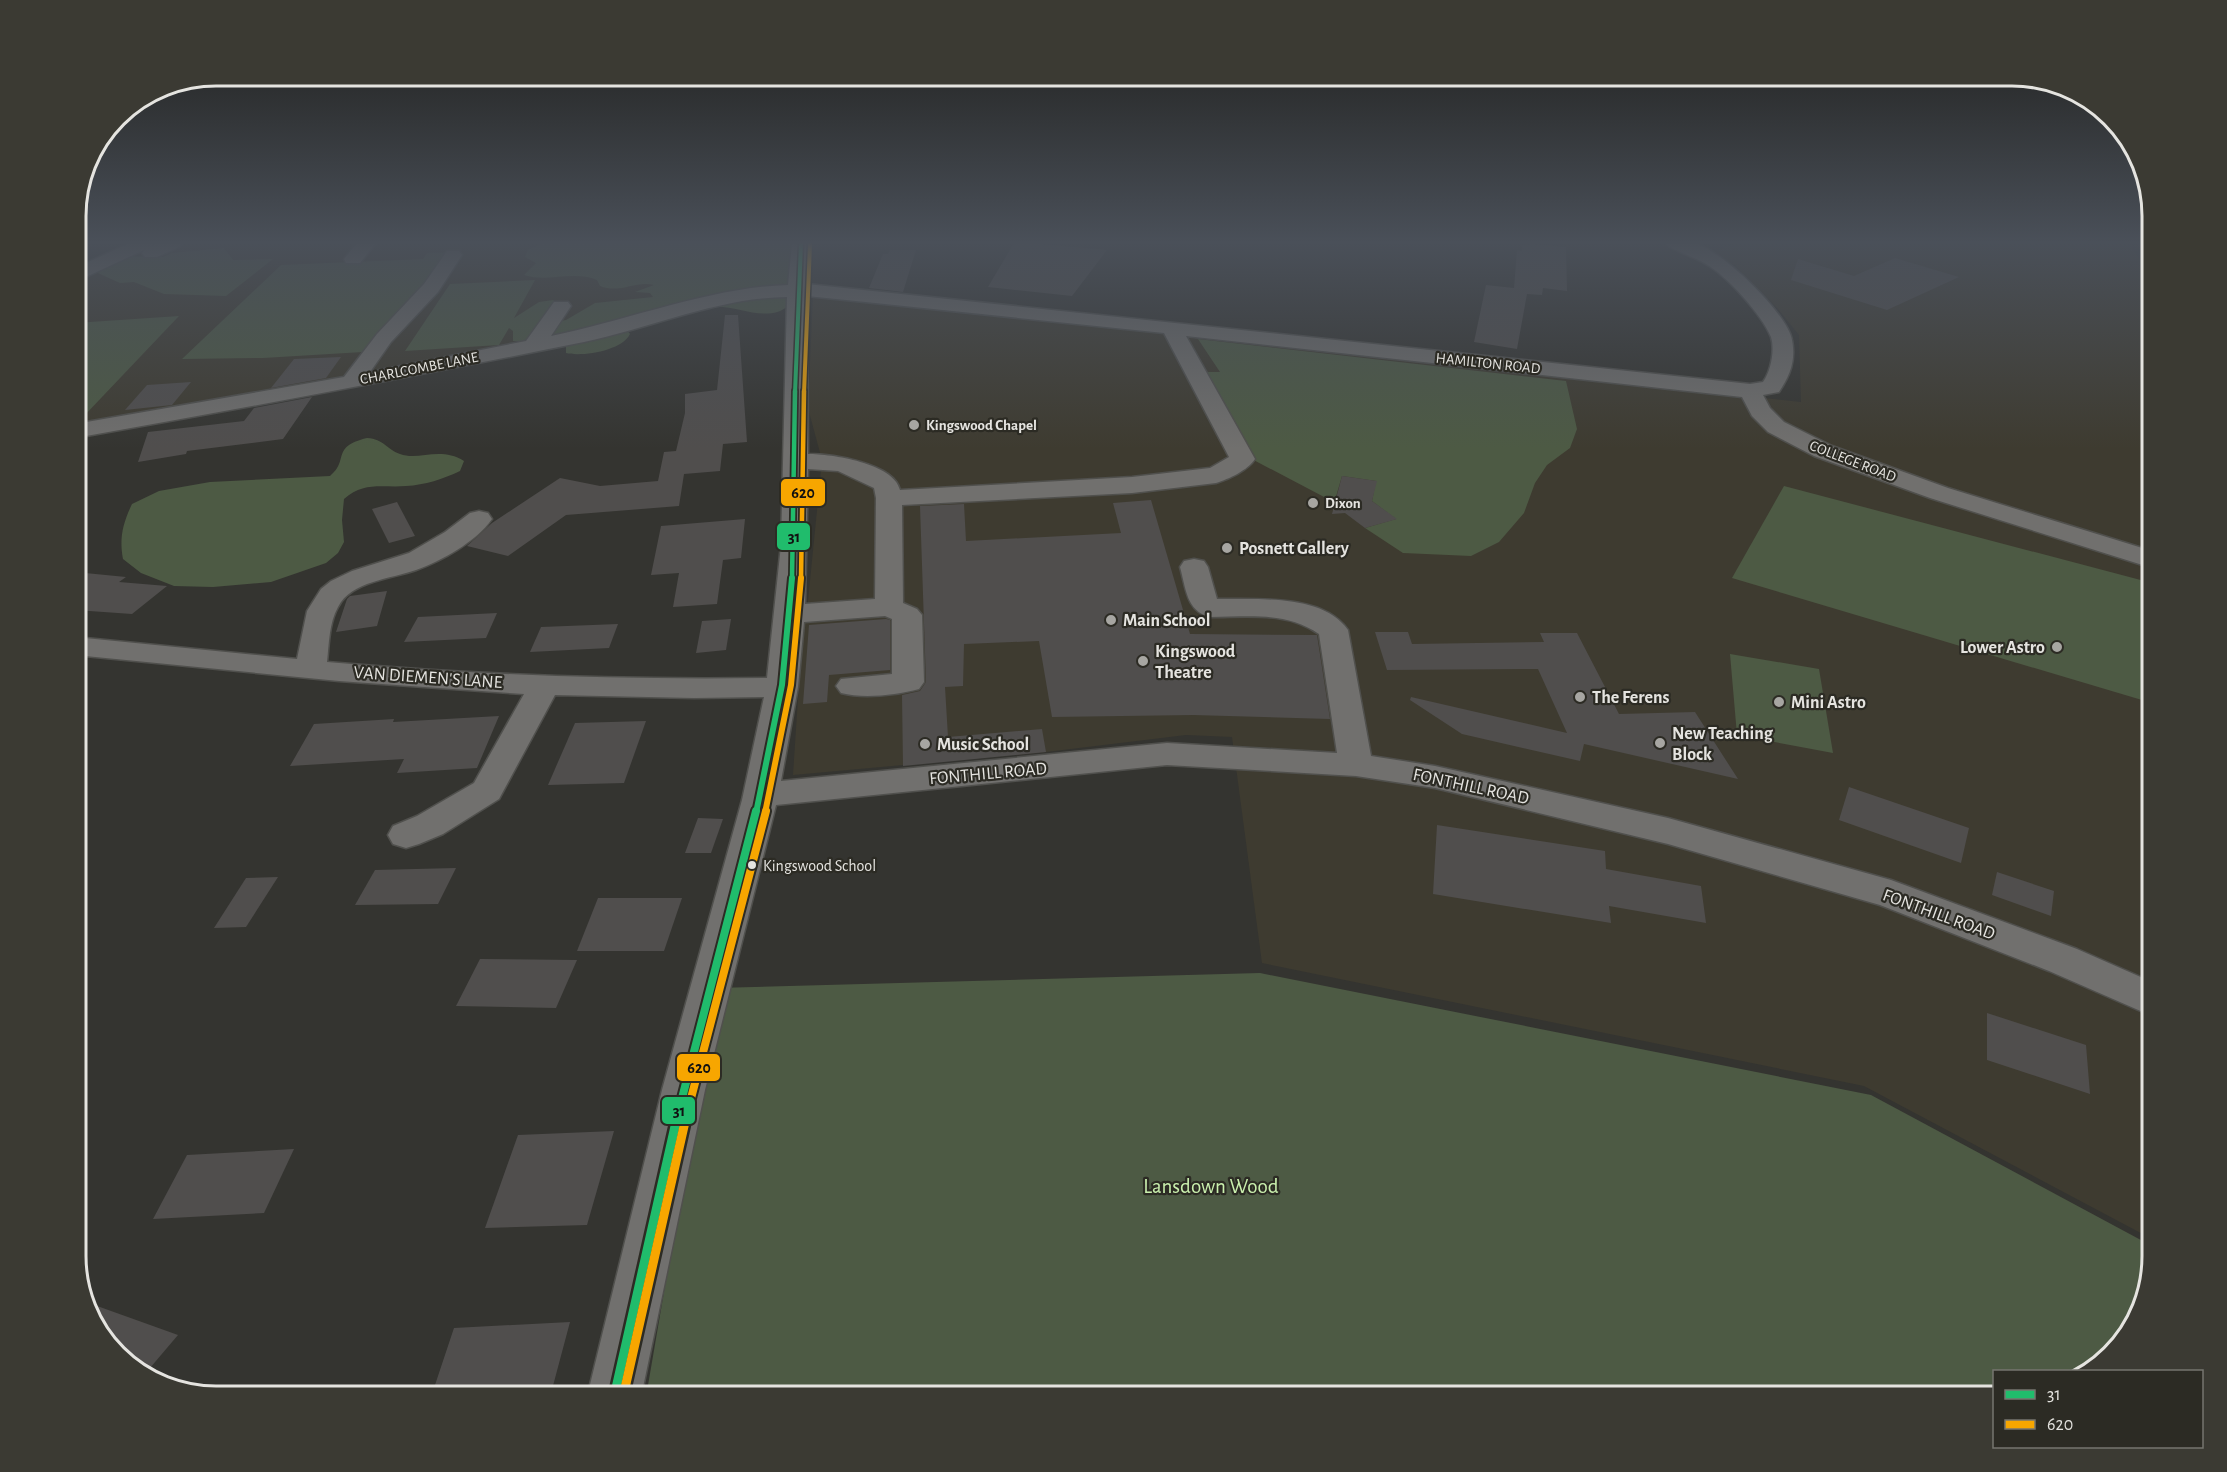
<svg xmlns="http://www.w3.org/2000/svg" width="2227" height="1472" viewBox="0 0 2227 1472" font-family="'Alegreya Sans',sans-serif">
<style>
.built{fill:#3e3b30}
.green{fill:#4d5a44}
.building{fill:#504e4d}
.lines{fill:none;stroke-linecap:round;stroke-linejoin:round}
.minor-casing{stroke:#50504d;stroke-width:3}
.minor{fill:#71706e;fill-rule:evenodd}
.bus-1-far4-casing{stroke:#2c2b24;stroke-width:7}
.bus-1-far3-casing{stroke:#2c2b24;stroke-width:8}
.bus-1-far2-casing{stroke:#2c2b24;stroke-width:10}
.bus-1-far1-casing{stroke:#2c2b24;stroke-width:12}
.bus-1-casing{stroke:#2c2b24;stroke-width:14}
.bus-2-far4-casing{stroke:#2c2b24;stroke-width:7}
.bus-2-far3-casing{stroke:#2c2b24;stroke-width:8}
.bus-2-far2-casing{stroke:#2c2b24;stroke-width:10}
.bus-2-far1-casing{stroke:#2c2b24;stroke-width:12}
.bus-2-casing{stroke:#2c2b24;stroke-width:14}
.bus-1-far4{stroke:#20bc6c;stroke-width:4}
.bus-1-far3{stroke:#20bc6c;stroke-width:4.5}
.bus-1-far2{stroke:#20bc6c;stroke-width:6}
.bus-1-far1{stroke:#20bc6c;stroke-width:8}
.bus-1{stroke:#20bc6c;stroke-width:9}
.bus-2-far4{stroke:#f7a600;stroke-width:4}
.bus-2-far3{stroke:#f7a600;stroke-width:4.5}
.bus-2-far2{stroke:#f7a600;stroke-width:6}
.bus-2-far1{stroke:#f7a600;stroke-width:8}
.bus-2{stroke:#f7a600;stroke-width:9}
.poi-dot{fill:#a7a6a2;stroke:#2c2b24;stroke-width:2}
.bus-dot{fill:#e5e4e0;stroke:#2c2b24;stroke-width:2}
.labels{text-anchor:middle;stroke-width:4.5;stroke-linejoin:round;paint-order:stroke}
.far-street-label{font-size:15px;fill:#e5e4e0;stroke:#2c2b24}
.far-poi-label{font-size:15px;font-weight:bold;fill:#e5e4e0;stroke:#2c2b24;text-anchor:start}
.bus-label{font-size:16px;fill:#e5e4e0;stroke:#2c2b24;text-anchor:start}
.poi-label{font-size:18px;font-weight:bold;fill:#e5e4e0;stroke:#2c2b24;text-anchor:start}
.street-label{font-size:18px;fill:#e5e4e0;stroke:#2c2b24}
.near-park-label{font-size:21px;fill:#caf0ae;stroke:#2c2b24}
.rim{fill:none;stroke:#e5e4e0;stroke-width:3}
.line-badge{stroke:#2c2b24;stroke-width:2}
.pale-badge-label{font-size:16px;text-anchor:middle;font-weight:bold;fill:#111}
</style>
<rect width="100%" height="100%" fill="#343430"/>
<!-- built -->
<g class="built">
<polygon points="155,243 785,243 597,326 374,372 75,426 75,280 122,256"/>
<polygon points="1737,243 2128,243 2152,277 2152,1239 1864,1086 1262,963 1232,737 1186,735 1046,752 793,775 802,637 807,611 822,460 808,408 813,294 1801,402 1799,335 1778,309 1735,266 1713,252"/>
</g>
<!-- green -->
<g class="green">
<path d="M542 243H791L788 306C767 324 736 304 712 307 685 310 653 323 627 330L630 334C622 351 581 357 566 353V347L564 343 513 341V331L509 328 499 345 405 351 450 284 535 280 514 318 539 302 553 300 558 304 551 323 566 320 595 303 653 297 650 293 635 292 654 285C636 280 620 294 600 286L597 280C573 270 548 283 524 275L536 263 525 257 528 250Z"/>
<polygon points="224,248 233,260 273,259 226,296 164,294 134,282 120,283 91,270 122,256 163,257 172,253"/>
<polygon points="452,252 427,287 363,352 263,358 182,359 281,265 423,259 427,253"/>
<polygon points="179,316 83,417 75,418 75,323"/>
<polygon points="1198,339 1566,381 1577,429 1570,448 1547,465 1535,483 1524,513 1499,542 1471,556 1403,553 1365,528 1396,519 1372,501 1376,481 1342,476 1335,500 1326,498 1246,456 1201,372 1220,372"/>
<path d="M367 438C384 439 386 449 400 454 419 461 440 446 464 461L460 471C443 479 425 485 406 486 382 488 364 481 344 499L342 520 344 542 338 553 326 563 271 582 213 587 174 586 141 573 123 559C119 538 123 523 132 504L159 491 210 482 330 476C350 460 330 447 367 438Z"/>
<polygon points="1784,486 2152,583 2152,703 1732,578"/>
<polygon points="1730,654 1819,669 1833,753 1737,735"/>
<polygon points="1260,973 1871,1095 2152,1246 2152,1257 2128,1334 2089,1371 1994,1372 1994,1397 646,1397 716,988"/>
</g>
<!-- building -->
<g class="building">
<polygon points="1014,243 1030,243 1107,250 1072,296 988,287"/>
<polygon points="1533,244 1566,247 1567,291 1543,288 1542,295 1527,294 1517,349 1474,342 1486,285 1514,288 1517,250 1522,251 1522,245"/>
<polygon points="890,250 916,250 903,292 869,288 883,254 888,254"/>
<polygon points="1895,258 1959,277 1887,310 1791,280 1798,259 1854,276"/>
<polygon points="725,315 738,315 747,442 723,444 720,471 684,474 679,506 566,515 508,556 467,546 492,523 560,478 600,486 658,481 664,452 676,451 685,413 685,394 717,390"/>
<polygon points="341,357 326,378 271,388 294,359"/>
<polygon points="191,382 172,405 125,410 147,385"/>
<polygon points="312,397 283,439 187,451 186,454 138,462 148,432 244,421 254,408"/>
<polygon points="1342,476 1377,481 1372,501 1397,519 1365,528 1345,513 1332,514"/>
<polygon points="1151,500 1190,634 1317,635 1330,719 1193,715 1052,717 1039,641 964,644 963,686 945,687 948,737 1042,729 1046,752 903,766 902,695 920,691 926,682 920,506 964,504 966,541 1121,533 1113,503"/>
<polygon points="397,502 415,536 389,543 372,509"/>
<polygon points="745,519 741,558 723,560 717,604 673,607 679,573 651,575 661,526"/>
<polygon points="75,572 126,577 119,582 167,586 132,614 75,610"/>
<polygon points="387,591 377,626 336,632 347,599 350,596"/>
<polygon points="497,613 486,638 404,642 418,617"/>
<polygon points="731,619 726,650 696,653 702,621"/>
<polygon points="886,619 890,620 890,670 829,675 827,702 803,704 809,625"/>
<polygon points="618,624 609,648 530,652 541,627"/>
<polygon points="1375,632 1408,632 1412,644 1544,642 1540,633 1577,633 1619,714 1695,712 1738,779 1584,744 1580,761 1462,734 1410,700 1411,697 1567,733 1538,669 1387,670"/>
<polygon points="499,716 477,768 397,773 404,759 290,766 314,724 394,719 393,722"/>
<polygon points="646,721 624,783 548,785 575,723"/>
<polygon points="1849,787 1969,828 1961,863 1839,820"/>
<polygon points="698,818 723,819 711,853 685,853"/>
<polygon points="1437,825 1605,851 1606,869 1701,886 1706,923 1609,906 1611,923 1433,894"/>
<polygon points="456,868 438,904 355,905 375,870"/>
<polygon points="1997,872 2054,891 2051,916 1992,895"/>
<polygon points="278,877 246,927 214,928 246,878"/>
<polygon points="598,898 682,898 664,951 577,951"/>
<polygon points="480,959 577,960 556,1008 456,1006"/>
<polygon points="1987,1013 2086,1045 2090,1094 1987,1060"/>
<polygon points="614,1131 587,1225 485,1228 518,1135"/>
<polygon points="294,1149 264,1213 153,1219 187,1155"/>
<polygon points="86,1302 178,1335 144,1375 138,1373 94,1327"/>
<polygon points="570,1322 550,1397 431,1397 454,1328"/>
</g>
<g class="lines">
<defs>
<g id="minor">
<polygon points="130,243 154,243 152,246 158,243 182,243 179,247 157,257 145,257 142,253 144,250 75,282 75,268"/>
<polygon points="357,243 376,243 360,263 346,263 344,259"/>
<path d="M792 243H810L807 284 1750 384 1763 382C1771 371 1775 350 1771 337 1762 315 1727 276 1706 264 1697 258 1669 249 1665 243 1674 243 1684 242 1693 243 1719 247 1788 314 1792 340 1796 361 1790 375 1779 392L1763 395 1770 408 1784 422 1832 446 1948 488 2152 551V568L1930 498 1814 456 1768 432 1752 416 1742 397 1186 336 1255 459C1248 470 1229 479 1216 483L1132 493 902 505 903 603 917 609 922 615 924 682 919 689C896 695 864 699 841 693L836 686 841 679 892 674V619L885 616 804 622 798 687 781 781 1167 743 1337 753 1319 634C1286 611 1248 617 1210 617 1186 611 1186 588 1180 567L1184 561 1194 559 1204 561 1208 567 1217 599C1256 600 1322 593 1348 630L1371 756 1435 766 1668 818 1891 880 2077 949 2152 982V1016L2049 971 1880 905 1668 844 1435 788 1356 776 1167 765 776 805 705 1090 641 1397H587L662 1090 742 800 764 697 694 698 555 695 499 799 443 834 419 844 406 848 393 844 388 835 393 826 417 816 474 783 524 694 339 681 75 655V637L297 659 307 611 321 589 331 581 352 571 409 553 445 532 470 513 479 511 488 513 492 519C476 542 441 561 416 570 391 579 351 581 338 607 329 623 329 644 327 662 474 675 620 680 767 678L781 545 787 297C717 298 651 328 584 342 415 376 245 408 75 438V424L344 377 377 334 424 284 447 251H459L462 255 438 292 391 342 370 372 526 341 554 302H568L571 306 551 336C626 321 712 287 788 285ZM807 296 1164 333 1229 457 1210 468 1132 477 900 490C894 463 831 454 808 454ZM808 469 838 471 874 488 876 498 875 599 805 604Z"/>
</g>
</defs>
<!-- minor casing -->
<use href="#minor" class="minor-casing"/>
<!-- minor -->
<use href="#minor" class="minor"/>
<defs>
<polyline id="bus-1-far4" points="795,393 801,243"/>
<polyline id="bus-1-far3" points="792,579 795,391"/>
<polyline id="bus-1-far2" points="756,813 782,685 792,578"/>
<polyline id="bus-1-far1" points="680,1106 756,811"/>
<polyline id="bus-1" points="614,1397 680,1104"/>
<polyline id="bus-2-far4" points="804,393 810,244"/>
<polyline id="bus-2-far3" points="801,579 804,391"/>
<polyline id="bus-2-far2" points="765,813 791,685 801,578"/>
<polyline id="bus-2-far1" points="689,1106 766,811"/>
<polyline id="bus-2" points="623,1397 689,1104"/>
</defs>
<!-- bus-1-far4 casing -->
<use href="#bus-1-far4" class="bus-1-far4-casing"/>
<!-- bus-1-far3 casing -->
<use href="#bus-1-far3" class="bus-1-far3-casing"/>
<!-- bus-1-far2 casing -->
<use href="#bus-1-far2" class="bus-1-far2-casing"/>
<!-- bus-1-far1 casing -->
<use href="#bus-1-far1" class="bus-1-far1-casing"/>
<!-- bus-1 casing -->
<use href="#bus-1" class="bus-1-casing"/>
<!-- bus-2-far4 casing -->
<use href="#bus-2-far4" class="bus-2-far4-casing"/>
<!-- bus-2-far3 casing -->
<use href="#bus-2-far3" class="bus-2-far3-casing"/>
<!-- bus-2-far2 casing -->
<use href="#bus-2-far2" class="bus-2-far2-casing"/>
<!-- bus-2-far1 casing -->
<use href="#bus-2-far1" class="bus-2-far1-casing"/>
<!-- bus-2 casing -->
<use href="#bus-2" class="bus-2-casing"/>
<!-- bus-1-far4 -->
<use href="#bus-1-far4" class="bus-1-far4"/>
<!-- bus-1-far3 -->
<use href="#bus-1-far3" class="bus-1-far3"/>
<!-- bus-1-far2 -->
<use href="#bus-1-far2" class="bus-1-far2"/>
<!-- bus-1-far1 -->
<use href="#bus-1-far1" class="bus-1-far1"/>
<!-- bus-1 -->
<use href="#bus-1" class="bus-1"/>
<!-- bus-2-far4 -->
<use href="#bus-2-far4" class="bus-2-far4"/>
<!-- bus-2-far3 -->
<use href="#bus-2-far3" class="bus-2-far3"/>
<!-- bus-2-far2 -->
<use href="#bus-2-far2" class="bus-2-far2"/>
<!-- bus-2-far1 -->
<use href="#bus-2-far1" class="bus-2-far1"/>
<!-- bus-2 -->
<use href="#bus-2" class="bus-2"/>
</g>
<!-- sky -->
<linearGradient id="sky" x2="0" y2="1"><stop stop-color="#1d1d1a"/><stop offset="0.54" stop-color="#4a5059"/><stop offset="1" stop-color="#4a5059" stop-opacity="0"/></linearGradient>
<rect width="2227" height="449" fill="url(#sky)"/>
<!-- markers -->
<g class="poi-dot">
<circle cx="914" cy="425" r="6"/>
<circle cx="1313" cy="503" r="6"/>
<circle cx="1227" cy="548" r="6"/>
<circle cx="1111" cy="620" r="6"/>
<circle cx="2057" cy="647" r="6"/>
<circle cx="1143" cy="661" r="6"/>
<circle cx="1580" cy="697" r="6"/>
<circle cx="1779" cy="702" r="6"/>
<circle cx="1660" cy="743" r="6"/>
<circle cx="925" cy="744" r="6"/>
</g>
<circle class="bus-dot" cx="752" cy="865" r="5"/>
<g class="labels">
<!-- far-street labels -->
<g class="far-street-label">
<text transform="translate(1488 363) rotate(6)" y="5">HAMILTON ROAD</text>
<text transform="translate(419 368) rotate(-11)" y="5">CHARLCOMBE LANE</text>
<text transform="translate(1853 461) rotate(21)" y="5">COLLEGE ROAD</text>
</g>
<!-- far-poi labels -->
<g class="far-poi-label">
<text x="926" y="430">Kingswood Chapel</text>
<text x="1325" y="508">Dixon</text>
</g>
<!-- bus labels -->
<g class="bus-label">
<text x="763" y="871">Kingswood School</text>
</g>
<!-- poi labels -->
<g class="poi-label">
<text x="1239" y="554">Posnett Gallery</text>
<text x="1123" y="626">Main School</text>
<text x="2045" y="653" text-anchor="end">Lower Astro</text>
<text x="1155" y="657">Kingswood<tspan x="1155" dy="21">Theatre</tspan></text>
<text x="1592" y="703">The Ferens</text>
<text x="1791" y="708">Mini Astro</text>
<text x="1672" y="739">New Teaching<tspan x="1672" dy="21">Block</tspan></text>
<text x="937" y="750">Music School</text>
</g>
<!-- street labels -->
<g class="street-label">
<text transform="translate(428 677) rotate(4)" y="6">VAN DIEMEN'S LANE</text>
<text transform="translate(988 773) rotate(-5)" y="6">FONTHILL ROAD</text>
<text transform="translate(1471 786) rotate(12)" y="6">FONTHILL ROAD</text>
<text transform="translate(1939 914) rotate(20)" y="6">FONTHILL ROAD</text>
</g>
<!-- near-park labels -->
<g class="near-park-label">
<text x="1211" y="1193">Lansdown Wood</text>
</g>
</g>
<!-- crop -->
<path d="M0 0H2227V1472H0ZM216 86H2012A130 130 0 0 1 2142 216V1256A130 130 0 0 1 2012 1386H216A130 130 0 0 1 86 1256V216A130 130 0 0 1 216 86Z" fill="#3b3a33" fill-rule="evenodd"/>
<path class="rim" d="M216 86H2012A130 130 0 0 1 2142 216V1256A130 130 0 0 1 2012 1386H216A130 130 0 0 1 86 1256V216A130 130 0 0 1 216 86Z"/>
<g class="line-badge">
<rect x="780" y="478" width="46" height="29" rx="6" fill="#f7a600"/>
<rect x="776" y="522" width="35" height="29" rx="6" fill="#20bc6c"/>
<rect x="676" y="1053" width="45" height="29" rx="6" fill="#f7a600"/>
<rect x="661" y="1096" width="35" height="29" rx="6" fill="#20bc6c"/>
</g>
<g class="pale-badge-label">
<text x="803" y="498">620</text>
<text x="794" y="542">31</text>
<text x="699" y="1073">620</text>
<text x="679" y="1116">31</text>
</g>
<!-- legend -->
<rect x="1993" y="1370" width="210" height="78" fill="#2c2b24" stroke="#76756f" stroke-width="1.5"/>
<rect x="2005" y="1390" width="30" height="9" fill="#20bc6c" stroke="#76756f" stroke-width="1.5"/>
<text x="2047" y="1400" font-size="18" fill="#e5e4e0">31</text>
<rect x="2005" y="1420" width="30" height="9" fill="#f7a600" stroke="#76756f" stroke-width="1.5"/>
<text x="2047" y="1430" font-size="18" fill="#e5e4e0">620</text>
</svg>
